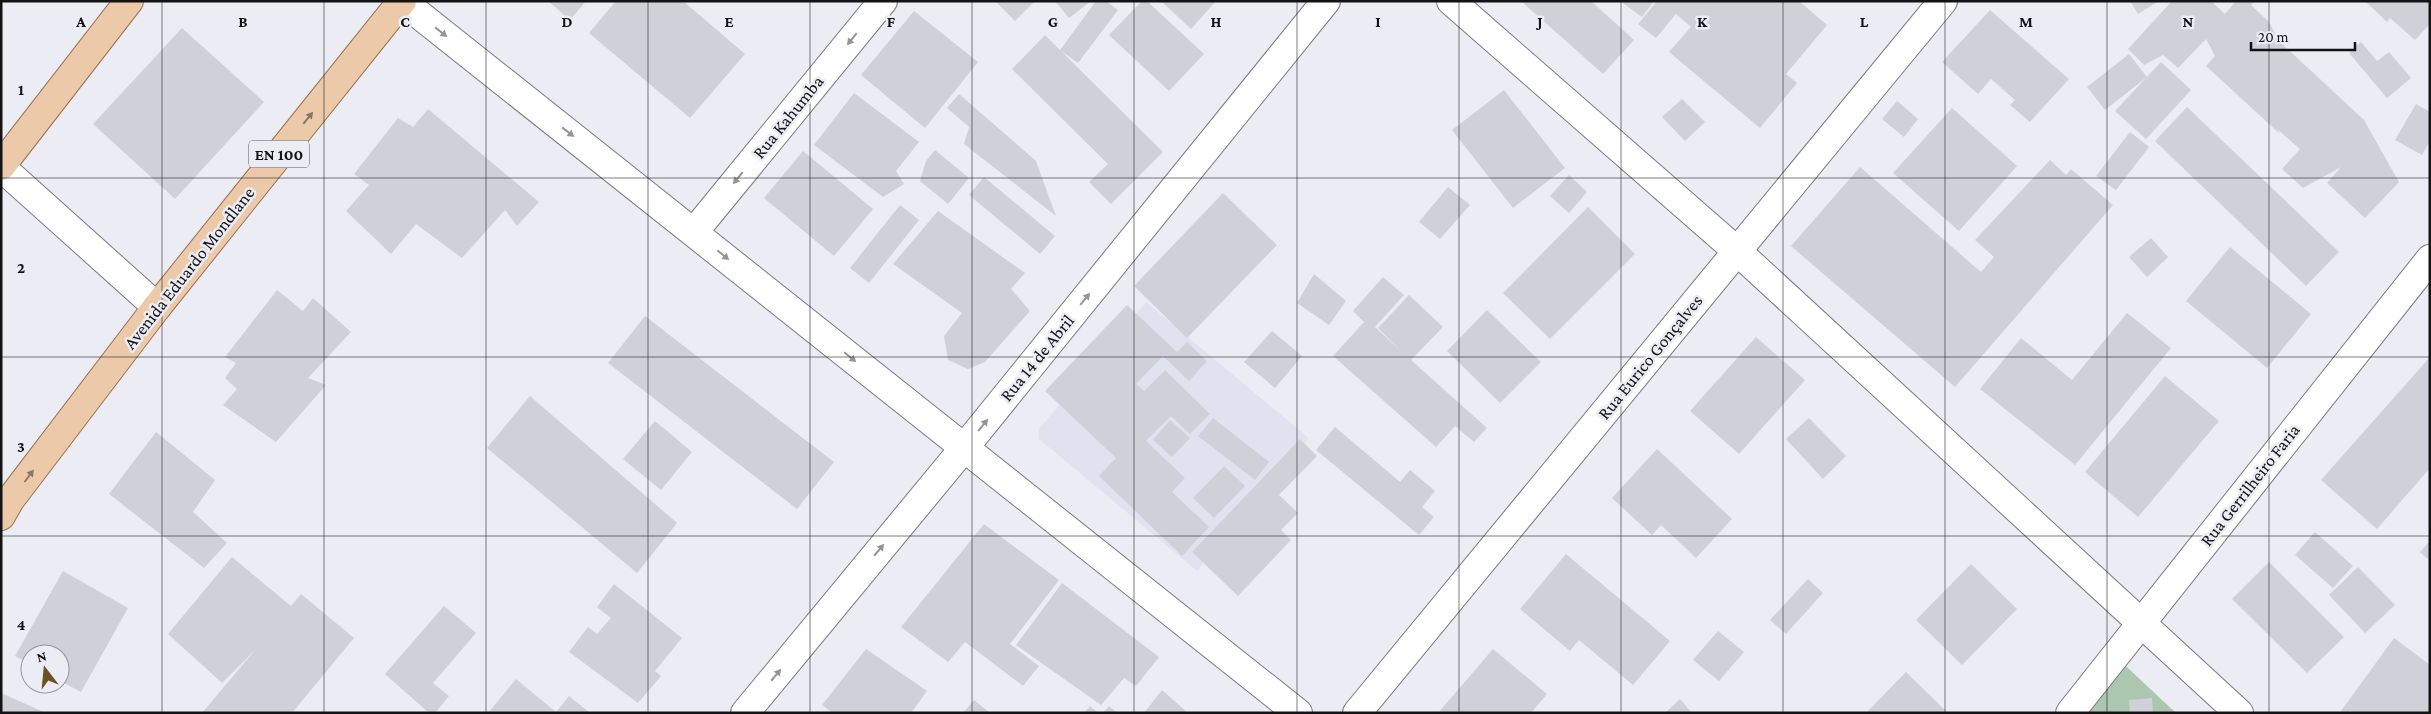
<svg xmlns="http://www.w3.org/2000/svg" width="2431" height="714" viewBox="0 0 2431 714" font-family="'Crimson Pro',serif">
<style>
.built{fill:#e0e2f0}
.green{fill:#acc7b0}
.building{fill:#d0d1d8}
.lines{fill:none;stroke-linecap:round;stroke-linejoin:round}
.minor-casing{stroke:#79797f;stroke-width:30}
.primary-casing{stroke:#987250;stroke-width:30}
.minor{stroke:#fff;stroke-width:28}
.primary{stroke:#ecc9a9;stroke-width:28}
.oneway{fill:#959596}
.oneway2{fill:#8a7766}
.grid{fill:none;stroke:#131315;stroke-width:1;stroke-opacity:0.55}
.labels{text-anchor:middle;stroke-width:5;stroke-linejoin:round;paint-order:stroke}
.shield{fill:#ecedf4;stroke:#545458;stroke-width:1}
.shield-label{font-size:16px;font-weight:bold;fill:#131315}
.street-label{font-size:18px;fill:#131315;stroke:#ecedf4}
.grid-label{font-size:16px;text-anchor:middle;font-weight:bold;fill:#131315;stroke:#ecedf4;stroke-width:5;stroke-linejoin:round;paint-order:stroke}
</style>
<rect width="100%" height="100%" fill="#ecedf4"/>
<!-- built -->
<polygon class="built" points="1146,302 1309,438 1197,571 1039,439 1039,429"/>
<!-- green -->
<polygon class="green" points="2115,656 2176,713 2070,713"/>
<!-- building -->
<g class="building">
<polygon points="548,1 586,1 570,20"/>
<polygon points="616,1 683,1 745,54 690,118 589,33"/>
<polygon points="995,1 1035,1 1015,21"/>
<polygon points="1055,1 1091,1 1069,18"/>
<polygon points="1096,1 1106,1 1118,10 1078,63 1061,51 1163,152 1111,204 1089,182 1108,164 1012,69 1045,35 1060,50"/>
<polygon points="1142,1 1147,1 1204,54 1169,91 1109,35"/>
<polygon points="1161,1 1216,1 1191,29"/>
<polygon points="1521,1 1591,1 1634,40 1603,74"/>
<polygon points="1620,1 1654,1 1642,17"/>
<polygon points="1657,1 1799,1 1827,25 1786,74 1797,83 1760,128 1669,52 1691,27 1676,14 1656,38 1638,24"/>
<polygon points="2130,1 2159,1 2138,14"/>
<polygon points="2172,1 2211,1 2225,14 2236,1 2255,1 2251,5 2268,21 2280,42 2364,120 2399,182 2365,218 2327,183 2341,167 2303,188 2282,169 2300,149 2277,129 2280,134 2206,66 2215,56 2206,39 2178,68 2163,55 2144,65 2128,49"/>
<polygon points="2365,1 2430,1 2430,24 2415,40 2390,18 2387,22"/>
<polygon points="1990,10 2069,79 2030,122 2010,105 2015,100 1991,79 1978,94 1942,62"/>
<polygon points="914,11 978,62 925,128 861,75"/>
<polygon points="182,28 264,102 175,199 93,124"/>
<polygon points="2361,42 2377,61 2389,52 2411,78 2387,98 2349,53"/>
<polygon points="2129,54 2147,77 2105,110 2087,87"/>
<polygon points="2161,62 2191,90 2146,139 2115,111"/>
<polygon points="1504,90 1565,168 1513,208 1452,130"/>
<polygon points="854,93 919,142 896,171 904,184 883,197 814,145"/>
<polygon points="959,94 1036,161 1056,216 964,144 969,127 947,108"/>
<polygon points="1682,99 1705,122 1685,141 1662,117"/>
<polygon points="1897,101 1918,119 1904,137 1882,119"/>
<polygon points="2416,104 2430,112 2430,141 2422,155 2395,140"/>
<polygon points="2187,107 2339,252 2306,286 2155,141"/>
<polygon points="1952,108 2017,166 1959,231 1893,173"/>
<polygon points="428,109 539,202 517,226 505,210 462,258 416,224 391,254 346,211 369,185 354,174 398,118 413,127"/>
<polygon points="2130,132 2149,147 2116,190 2096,176"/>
<polygon points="935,150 969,178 948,204 920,181 926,161"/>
<polygon points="803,151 873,209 834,256 764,198"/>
<polygon points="2050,160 2066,175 2071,169 2113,205 1955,387 1791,246 1860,167 1981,272 1994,257 1975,240"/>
<polygon points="1569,175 1587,192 1569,213 1550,196"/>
<polygon points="984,177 1055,236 1040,254 969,195"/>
<polygon points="1448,187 1470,205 1440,239 1419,222"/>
<polygon points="1223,193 1277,245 1187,338 1134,286"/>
<polygon points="900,205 919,220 869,283 850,268"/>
<polygon points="1588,207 1635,254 1550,339 1503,293"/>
<polygon points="938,211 1025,273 1011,289 1030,311 985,362 968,369 948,360 944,336 962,313 893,264"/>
<polygon points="2151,238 2168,257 2147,277 2129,257"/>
<polygon points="2230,247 2311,314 2267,368 2186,301"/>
<polygon points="1314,274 1346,301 1329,325 1297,303"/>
<polygon points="1383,277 1404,295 1375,327 1401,351 1378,328 1409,295 1443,327 1411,360 1487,428 1474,442 1455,426 1436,447 1333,356 1364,322 1353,311"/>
<polygon points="277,290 303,311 313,298 351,332 308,378 326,385 276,442 223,405 237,389 225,378 236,363 225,357"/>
<polygon points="1127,305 1177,352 1187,342 1207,361 1189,381 1163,356 1136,384 1144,391 1165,370 1210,414 1190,434 1171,416 1146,441 1185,478 1172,492 1209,527 1182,556 1099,476 1116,458 1045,391"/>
<polygon points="1487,310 1541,362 1500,403 1447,351"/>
<polygon points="2127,313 2171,348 2075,465 1980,389 2021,338 2072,380"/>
<polygon points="645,316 834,462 797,509 608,363"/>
<polygon points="1272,331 1302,356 1275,388 1244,362"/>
<polygon points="1756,337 1805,380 1739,454 1690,411"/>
<polygon points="2430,357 2430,468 2377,529 2321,480"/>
<polygon points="2165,376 2219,421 2138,517 2085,472"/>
<polygon points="530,396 677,523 637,573 487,448"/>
<polygon points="1213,418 1269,462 1255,480 1198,436"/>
<polygon points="1809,418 1846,456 1823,479 1786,439"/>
<polygon points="1170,420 1190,438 1172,457 1153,440"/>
<polygon points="655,421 692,452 661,490 623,459"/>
<polygon points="1335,427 1400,482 1410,470 1435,491 1422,507 1434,517 1419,535 1316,450"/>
<polygon points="156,432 215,480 193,512 227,543 204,568 109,494"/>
<polygon points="1300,439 1317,456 1279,495 1298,513 1281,530 1291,540 1238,596 1192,552"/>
<polygon points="1657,449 1732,519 1696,558 1661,525 1652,535 1612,498"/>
<polygon points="1224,466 1245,486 1214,518 1193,498"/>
<polygon points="984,524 1059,580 1010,644 1039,666 1023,686 965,642 948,662 901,627"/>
<polygon points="2315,532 2353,566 2333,588 2295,555"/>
<polygon points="2430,541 2430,561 2420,552"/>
<polygon points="1566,554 1670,641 1633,685 1579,640 1570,651 1520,609"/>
<polygon points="232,557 291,606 301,594 354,638 292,713 202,713 255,650 222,683 168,634"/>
<polygon points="2269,562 2344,637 2307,673 2232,599"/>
<polygon points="1971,564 2017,609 1962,665 1916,620"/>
<polygon points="2358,567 2395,605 2365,633 2329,595"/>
<polygon points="63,571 128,608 81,692 60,681 60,654 30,654 30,664 15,656"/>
<polygon points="1808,579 1823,593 1786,634 1770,620"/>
<polygon points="1062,583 1159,657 1136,686 1124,678 1101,705 1016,645"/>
<polygon points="614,584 682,638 655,671 661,676 638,703 569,652 588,627 597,634 611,618 597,607"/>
<polygon points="444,606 476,633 433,683 449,696 435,713 429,713 385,674"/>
<polygon points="1718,631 1744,652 1719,681 1693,660"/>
<polygon points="2394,638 2430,665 2430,713 2343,713 2341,711"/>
<polygon points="866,649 927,691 911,713 833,713 822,705"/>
<polygon points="1493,649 1547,694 1531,713 1438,713"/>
<polygon points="1906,672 1948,713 1866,713"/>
<polygon points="516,679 556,712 569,696 590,713 488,713"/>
<polygon points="1162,690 1188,713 1144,713"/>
<polygon points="1,693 46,713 1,713"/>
<polygon points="2152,698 2153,713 2130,713 2129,700"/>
<polygon points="1680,699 1692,713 1665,713"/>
<polygon points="974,700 990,713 963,713"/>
<polygon points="1090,706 1098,713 1084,713"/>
<polygon points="1109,706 1117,713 1103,713"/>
</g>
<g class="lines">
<defs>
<g id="minor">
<polyline points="402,1 1298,713"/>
<polyline points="1451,1 1737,251 2239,713"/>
<polyline points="1,167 157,307"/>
<polyline points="694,232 883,1"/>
<polyline points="745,713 964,448 1326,1"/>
<polyline points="1357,713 1943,1"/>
<polyline points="2070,713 2430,259"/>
</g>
<g id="primary">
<polyline points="1,166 129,1"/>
<polyline points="1,516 10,500 157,307 402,1"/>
</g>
</defs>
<!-- minor casing -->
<use href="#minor" class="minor-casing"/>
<!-- primary casing -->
<use href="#primary" class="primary-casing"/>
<!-- minor -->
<use href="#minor" class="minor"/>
<!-- primary -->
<use href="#primary" class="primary"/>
</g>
<!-- one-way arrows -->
<defs><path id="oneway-solid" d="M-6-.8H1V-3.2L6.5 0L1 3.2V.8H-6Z" transform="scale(1.25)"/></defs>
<g class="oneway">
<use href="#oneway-solid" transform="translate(441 32) rotate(38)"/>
<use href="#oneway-solid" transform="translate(852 39) rotate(129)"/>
<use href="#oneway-solid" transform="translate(568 132) rotate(38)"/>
<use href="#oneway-solid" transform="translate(738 178) rotate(129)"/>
<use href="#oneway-solid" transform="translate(723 255) rotate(39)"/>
<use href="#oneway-solid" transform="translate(1085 299) rotate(-51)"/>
<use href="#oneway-solid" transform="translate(850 357) rotate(39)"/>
<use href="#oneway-solid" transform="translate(983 425) rotate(-51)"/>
<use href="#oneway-solid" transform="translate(879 550) rotate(-50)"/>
<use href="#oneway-solid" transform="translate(776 675) rotate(-50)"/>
</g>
<g class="oneway2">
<use href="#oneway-solid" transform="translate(308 118) rotate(-51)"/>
<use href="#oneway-solid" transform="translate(29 476) rotate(-53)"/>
</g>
<!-- grid -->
<path class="grid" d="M162 1V713M324 1V713M486 1V713M648 1V713M810 1V713M972 1V713M1134 1V713M1297 1V713M1459 1V713M1621 1V713M1783 1V713M1945 1V713M2107 1V713M2269 1V713M1 178H2430M1 357H2430M1 536H2430"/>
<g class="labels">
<!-- shield labels -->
<rect class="shield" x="249" y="140.5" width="60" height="27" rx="4"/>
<g class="shield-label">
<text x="279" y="160">EN 100</text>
</g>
<!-- street labels -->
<g class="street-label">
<text transform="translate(788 117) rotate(-51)" y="6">Rua Kahumba</text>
<text transform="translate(189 268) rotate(-52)" y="6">Avenida Eduardo Mondlane</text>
<text transform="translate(1650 357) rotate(-51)" y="6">Rua Eurico Gonçalves</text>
<text transform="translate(1037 358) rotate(-51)" y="6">Rua 14 de Abril</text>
<text transform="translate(2250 485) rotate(-52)" y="6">Rua Gerrilheiro Faria</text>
</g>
</g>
<g class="grid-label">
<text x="81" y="27">A</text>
<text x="243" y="27">B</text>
<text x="405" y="27">C</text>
<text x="567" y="27">D</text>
<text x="729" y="27">E</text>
<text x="891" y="27">F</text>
<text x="1053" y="27">G</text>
<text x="1216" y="27">H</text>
<text x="1378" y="27">I</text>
<text x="1540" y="27">J</text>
<text x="1702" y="27">K</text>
<text x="1864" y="27">L</text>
<text x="2026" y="27">M</text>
<text x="2188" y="27">N</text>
<text x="21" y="95">1</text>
<text x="21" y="273">2</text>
<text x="21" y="452">3</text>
<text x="21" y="630">4</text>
</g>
<!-- border -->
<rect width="2431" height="714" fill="none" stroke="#131315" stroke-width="5"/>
<!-- north arrow -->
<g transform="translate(45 669) rotate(344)"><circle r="24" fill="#ecedf4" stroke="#95969b"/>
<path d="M0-4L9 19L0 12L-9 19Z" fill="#6a5323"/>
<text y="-8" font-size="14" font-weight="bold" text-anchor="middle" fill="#131315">N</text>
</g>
<!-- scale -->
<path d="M2251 42v8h104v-8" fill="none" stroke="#131315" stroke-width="2.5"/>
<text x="2258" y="42" font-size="15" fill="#131315" stroke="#ecedf4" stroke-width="4" paint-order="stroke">20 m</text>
</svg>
